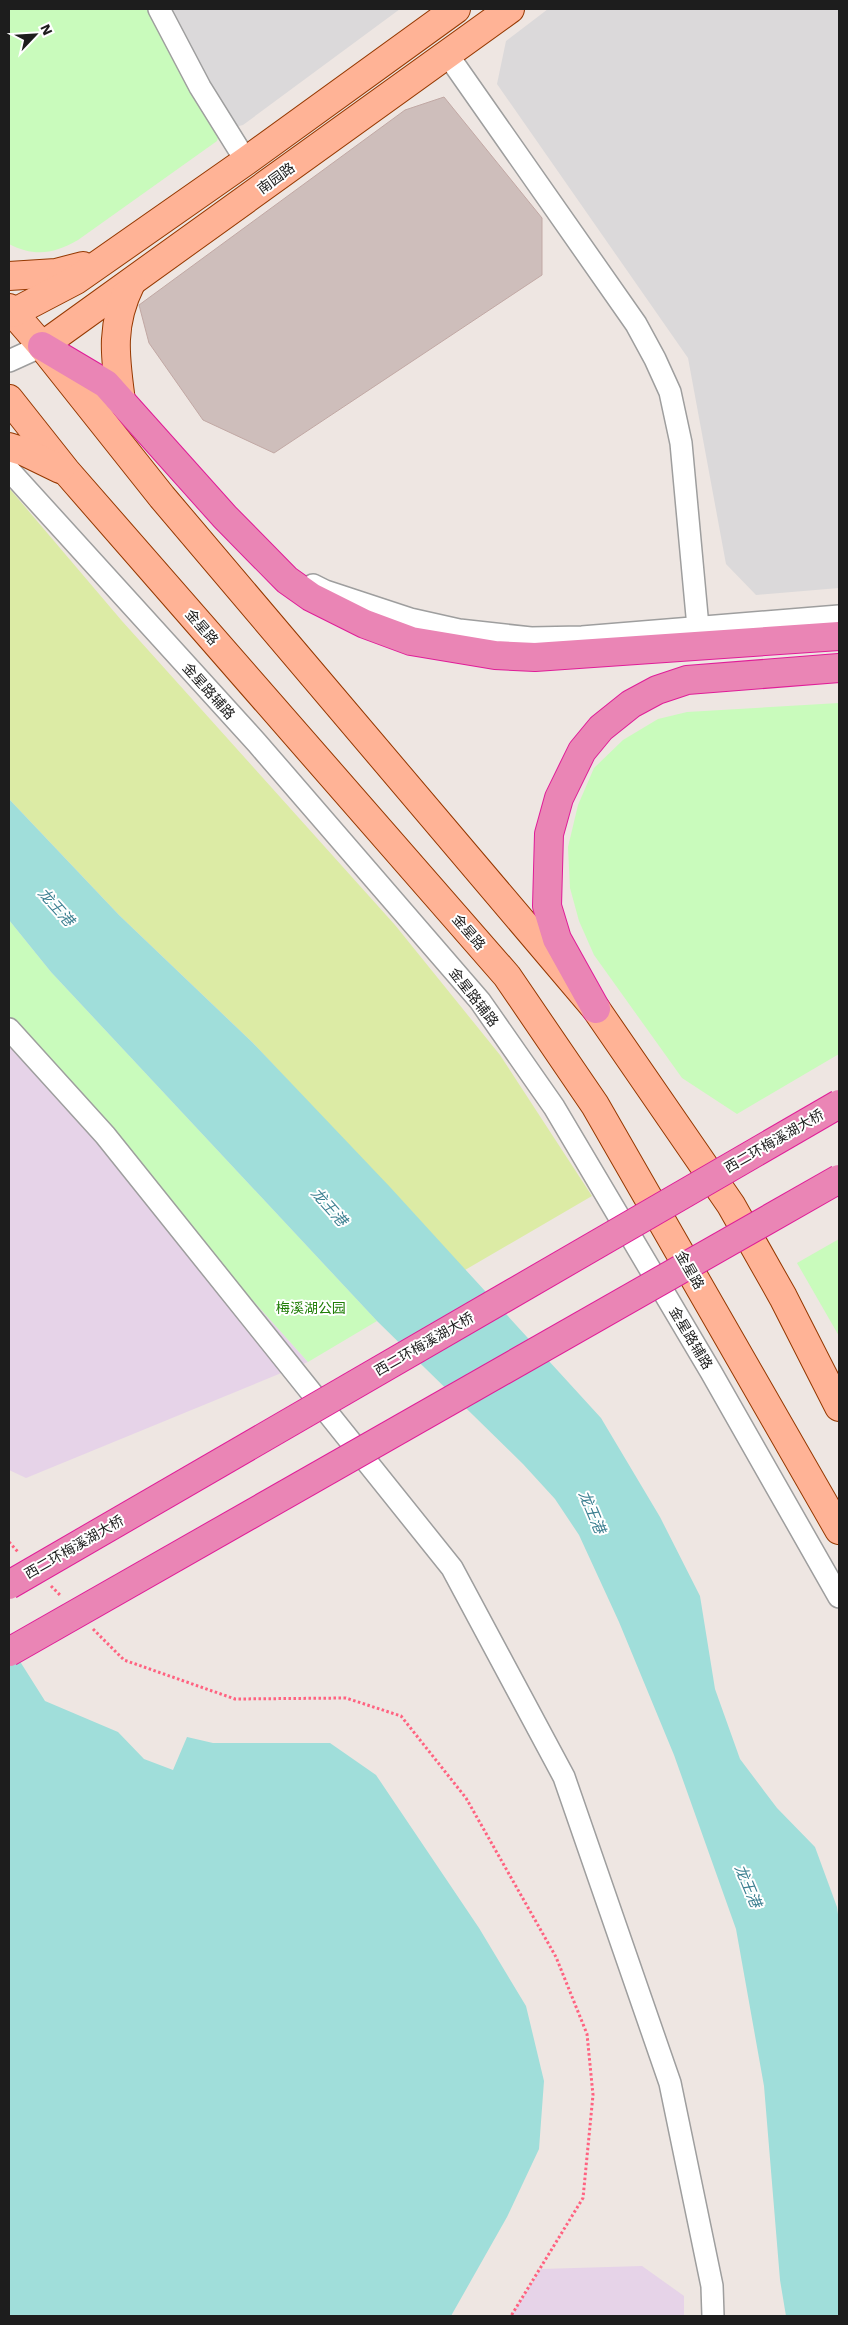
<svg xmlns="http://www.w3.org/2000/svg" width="848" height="2325" viewBox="0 0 848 2325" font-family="'Work Sans','Noto Sans SC',sans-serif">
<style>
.residential{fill:#dbd9da}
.industrial{fill:#e6d3e8}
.grass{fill:#dceba5}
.park{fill:#c9fbbc}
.water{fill:#a0deda}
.building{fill:#cebebb;stroke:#c1a8a4}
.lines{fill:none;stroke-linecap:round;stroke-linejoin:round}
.minor-casing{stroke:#9e9e9e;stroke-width:24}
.major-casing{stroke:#953800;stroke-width:30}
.highway-casing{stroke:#df1d98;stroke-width:30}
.path{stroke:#ff6280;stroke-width:3;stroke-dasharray:2.5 2.5;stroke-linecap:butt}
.minor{stroke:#fff;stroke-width:21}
.major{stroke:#ffb396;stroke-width:28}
.highway{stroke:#ea85b5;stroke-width:28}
.highway-bridge-casing{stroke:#df1d98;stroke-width:30;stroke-linecap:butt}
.highway-bridge{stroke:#ea85b5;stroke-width:28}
.labels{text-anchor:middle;stroke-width:4;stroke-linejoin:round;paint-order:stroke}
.street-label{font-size:14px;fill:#1d1d1d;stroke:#fff}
.park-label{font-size:14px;fill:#207e07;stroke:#fff}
.water-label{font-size:15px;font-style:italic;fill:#3b7f90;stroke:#fff}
</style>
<rect width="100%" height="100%" fill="#eee6e2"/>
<!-- residential -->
<g class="residential">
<polygon points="166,9 400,9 243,125 235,127"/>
<polygon points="548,9 839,9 839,588 756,595 726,564 688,358 497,84 506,41"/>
</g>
<!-- industrial -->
<g class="industrial">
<polygon points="9,1028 308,1362 26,1478 9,1470"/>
<polygon points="642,2266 684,2296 684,2316 511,2316 541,2269"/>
</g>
<!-- grass -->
<polygon class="grass" points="9,488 122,621 395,925 500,1055 592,1196 465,1270 253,1043 119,915 9,799"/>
<!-- park -->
<g class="park">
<path d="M9 9H150L219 134 217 141 78 240C54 254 34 257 9 244Z"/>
<polygon points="839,703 839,1054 737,1114 682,1078 594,955 579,921 570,888 568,847 578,805 594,768 623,740 658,719 687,712"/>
<polygon points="9,920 51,972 377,1321 308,1362 9,1028"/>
<polygon points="839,1239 839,1336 797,1263"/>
</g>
<!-- water -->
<g class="water">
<polygon points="9,799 119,915 253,1043 390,1187 601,1418 660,1517 700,1596 715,1689 740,1759 777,1808 815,1847 837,1907 839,1922 839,2316 786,2316 780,2280 764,2086 736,1929 674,1755 619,1622 579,1535 555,1499 523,1464 377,1321 51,972 9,920"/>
<polygon points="9,1644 45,1701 118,1732 144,1759 173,1770 187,1737 213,1743 330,1743 376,1775 479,1928 526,2006 544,2081 539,2149 507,2217 451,2316 9,2316"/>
</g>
<!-- building -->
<polygon class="building" points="444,97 542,218 542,275 274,453 203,420 149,343 139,305 405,110"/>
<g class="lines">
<defs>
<g id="minor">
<polyline points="159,9 200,87 246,161"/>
<polyline points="447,54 636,324 655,359 670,392 681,443 698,627"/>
<polyline points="9,361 42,346"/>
<polyline points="9,470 257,743 480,1001 554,1107 711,1372 839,1597"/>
<polyline points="313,585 325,591 410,619 459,630 531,638 582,637 839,616"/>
<polyline points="9,1029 105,1135 452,1568 564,1777 670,2083 712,2286 713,2316"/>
</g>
<g id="major">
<polyline points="9,276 56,273 83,266"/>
<polyline points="9,308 42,346 162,497 596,1009 731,1205 783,1297 839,1407"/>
<polyline points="13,313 76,280 246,161 456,9"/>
<polyline points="42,346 510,9"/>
<polyline points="9,399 66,471 507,976 595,1105 839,1530"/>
<path d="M121 401C115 357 110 325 131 283"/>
<polyline points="9,447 25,452 60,469"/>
</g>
<g id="highway">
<polyline points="42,346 106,384 225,517 287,580 311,597 365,624 411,641 495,655 535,657 839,636"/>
<polyline points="596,1009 557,939 547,906 549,834 559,798 582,751 601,728 631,704 657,690 687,680 839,668"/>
</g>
</defs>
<!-- minor casing -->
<use href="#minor" class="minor-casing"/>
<!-- major casing -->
<use href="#major" class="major-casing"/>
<!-- highway casing -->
<use href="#highway" class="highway-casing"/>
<!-- path -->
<g class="path">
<polyline points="9,1542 19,1553"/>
<polyline points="51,1586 61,1596"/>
<polyline points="93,1629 124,1660 235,1699 346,1698 401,1716 466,1798 556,1957 587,2034 593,2095 583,2198 511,2316"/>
</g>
<!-- minor -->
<use href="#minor" class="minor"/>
<!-- major -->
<use href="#major" class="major"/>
<!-- highway -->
<use href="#highway" class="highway"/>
<defs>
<g id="highway-bridge">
<polyline points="9,1585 839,1104"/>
<polyline points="9,1652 839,1179"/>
</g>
</defs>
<!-- highway-bridge casing -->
<use href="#highway-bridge" class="highway-bridge-casing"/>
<!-- highway-bridge -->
<use href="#highway-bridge" class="highway-bridge"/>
</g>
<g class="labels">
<!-- street labels -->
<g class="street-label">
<text transform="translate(276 178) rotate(-36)" y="5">南园路</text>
<text transform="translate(202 627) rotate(49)" y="5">金星路</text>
<text transform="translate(209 691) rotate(48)" y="5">金星路辅路</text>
<text transform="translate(469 932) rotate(49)" y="5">金星路</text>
<text transform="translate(474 997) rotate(52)" y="5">金星路辅路</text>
<text transform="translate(774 1141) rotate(-30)" y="5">西二环梅溪湖大桥</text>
<text transform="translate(690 1270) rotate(60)" y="5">金星路</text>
<text transform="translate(691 1338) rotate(59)" y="5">金星路辅路</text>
<text transform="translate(424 1344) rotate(-30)" y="5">西二环梅溪湖大桥</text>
<text transform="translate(74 1547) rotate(-30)" y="5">西二环梅溪湖大桥</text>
</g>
<!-- park labels -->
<g class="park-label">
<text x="311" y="1313">梅溪湖公园</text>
</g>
<!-- water labels -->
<g class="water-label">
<text transform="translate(56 907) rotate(48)" y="5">龙王港</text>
<text transform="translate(329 1207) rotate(48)" y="5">龙王港</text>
<text transform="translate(592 1512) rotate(67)" y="5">龙王港</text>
<text transform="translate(748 1886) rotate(67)" y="5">龙王港</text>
</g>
</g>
<!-- border -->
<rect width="848" height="2325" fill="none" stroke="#1d1d1d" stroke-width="20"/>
<!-- north arrow -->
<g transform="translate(35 35) rotate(65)" stroke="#ffffff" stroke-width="4" paint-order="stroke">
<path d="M0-4L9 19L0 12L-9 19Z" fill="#1d1d1d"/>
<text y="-8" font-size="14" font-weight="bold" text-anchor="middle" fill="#1d1d1d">N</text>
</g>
</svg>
